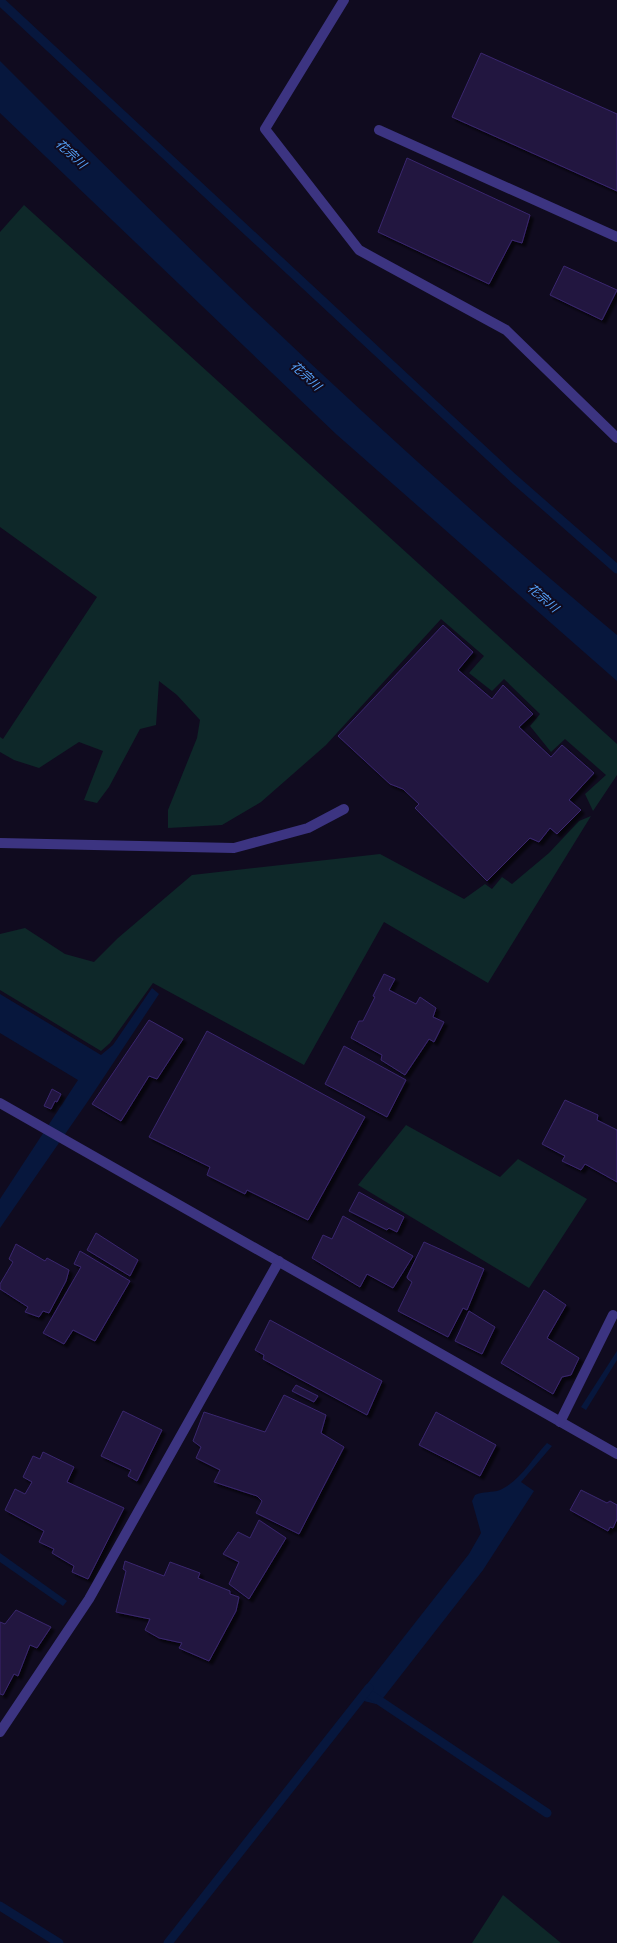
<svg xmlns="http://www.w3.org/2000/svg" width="617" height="1943" viewBox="0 0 617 1943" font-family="Cabin,'Noto Sans JP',sans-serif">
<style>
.green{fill:#0e2829}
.water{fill:#07173d}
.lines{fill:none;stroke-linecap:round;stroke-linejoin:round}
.stream{stroke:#07173d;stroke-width:9}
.building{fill:#221641;stroke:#3a276e;filter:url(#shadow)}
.minor{stroke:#3c3481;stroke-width:10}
.labels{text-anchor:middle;stroke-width:4;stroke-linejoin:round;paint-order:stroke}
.water-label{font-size:12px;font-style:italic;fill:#57a6ff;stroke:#100b1f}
</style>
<defs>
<filter id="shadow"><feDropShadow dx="3.5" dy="3.5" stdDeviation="1" flood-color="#0009"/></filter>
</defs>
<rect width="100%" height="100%" fill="#100b1f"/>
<!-- green -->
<g class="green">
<polygon points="24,205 617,744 617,775 593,811 585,794 606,775 565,739 551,752 530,726 540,714 504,679 492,691 469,673 484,656 441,619 326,745 261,802 222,825 168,828 168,810 197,738 200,720 177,695 159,681 156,725 140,729 109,787 97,803 84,800 103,751 79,742 39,768 14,760 0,752 0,737 3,739 97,597 0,527 0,232"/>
<polygon points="591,816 488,983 384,922 304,1065 153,983 110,1043 101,1051 0,990 0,934 25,928 65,954 94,962 118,938 192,875 380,854 464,899 485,884 492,889 502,877 512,884 549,853 579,821"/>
<polygon points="406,1125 500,1177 518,1159 587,1199 529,1288 358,1185"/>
<polygon points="503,1895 561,1943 472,1943"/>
</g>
<!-- water -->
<g class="water">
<path d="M0 61C198 260 401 455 617 635V681L336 434 0 113Z"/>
<polygon points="152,988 159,994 88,1101 0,1228 0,1199 78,1080 0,1033 0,994 101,1055 113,1045"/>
<polygon points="617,1351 617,1360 586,1410 581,1407"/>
<path d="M547 1443 552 1446 521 1482 534 1491 483 1570 380 1702 376 1704 364 1701 360 1693 469 1554 481 1533 472 1501 475 1495C483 1491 492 1493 500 1490 519 1482 533 1458 547 1443Z"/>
<polygon points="0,1553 67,1601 63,1606 0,1562"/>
</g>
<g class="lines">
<!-- stream -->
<g class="stream">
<polyline points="0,1 513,478 617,569"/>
<polyline points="371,1695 547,1813"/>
<polyline points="0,1906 59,1943"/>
<polyline points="168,1943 369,1688"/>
</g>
</g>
<!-- building -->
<g class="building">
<polygon points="481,53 617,114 617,191 452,117"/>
<polygon points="407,158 530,215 522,243 512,240 489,284 378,232"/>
<polygon points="564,266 617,290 602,320 550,295"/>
<polygon points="443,625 473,652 458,670 492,699 503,685 533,714 519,727 551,757 562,745 594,773 569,800 581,810 557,834 550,828 539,842 530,838 487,881 415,808 419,804 403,789 390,784 338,736"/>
<polygon points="384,974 395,979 389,990 416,1004 420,997 436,1008 433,1017 444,1022 434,1042 429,1039 405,1075 381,1060 382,1055 351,1038 359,1021 363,1021 375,997 373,996"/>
<polygon points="149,1020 183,1039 157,1079 149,1076 121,1121 92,1104"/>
<polygon points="207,1031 365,1117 308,1220 247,1190 245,1194 207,1175 210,1167 149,1137"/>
<polygon points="344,1046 406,1080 387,1117 325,1084"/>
<polygon points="52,1089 61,1094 57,1102 55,1101 51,1109 44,1106"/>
<polygon points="565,1100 598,1115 597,1120 617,1130 617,1182 585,1164 581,1170 562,1161 565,1156 542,1144"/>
<polygon points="359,1192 404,1217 397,1232 389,1228 387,1230 349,1211"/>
<polygon points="343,1216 413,1256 393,1288 367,1274 360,1287 312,1258 323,1235 332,1239"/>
<polygon points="96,1233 138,1260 130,1276 87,1250"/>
<polygon points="424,1242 484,1269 467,1310 463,1308 448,1337 398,1311 412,1282 408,1279 407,1277"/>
<polygon points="16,1244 45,1261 47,1258 69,1270 66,1281 49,1313 43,1311 39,1317 25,1312 28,1307 0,1289 0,1284 13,1262 9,1259"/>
<polygon points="80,1251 130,1281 95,1341 73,1330 64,1344 43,1333 81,1267 74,1264"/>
<polygon points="544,1290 566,1305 547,1338 579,1358 571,1375 562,1377 553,1394 501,1363"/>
<polygon points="469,1311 495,1327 482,1354 455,1341"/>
<polygon points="270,1320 382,1381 367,1415 263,1359 264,1355 255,1350"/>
<polygon points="296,1385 318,1396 314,1402 292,1391"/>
<polygon points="284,1395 326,1415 321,1433 344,1447 299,1534 256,1513 262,1501 257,1496 214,1482 220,1470 196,1458 201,1447 193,1441 204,1412 265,1432"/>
<polygon points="123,1411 162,1430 137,1481 128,1476 131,1470 101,1456"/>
<polygon points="436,1412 496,1445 480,1476 419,1445"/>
<polygon points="43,1452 74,1467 67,1482 124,1508 88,1579 72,1572 74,1566 52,1553 54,1549 39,1542 44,1531 5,1510 15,1489 25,1494 32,1482 23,1477 33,1456 40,1459"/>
<polygon points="581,1490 607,1503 610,1501 617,1505 617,1519 613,1528 610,1527 608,1531 570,1510"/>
<polygon points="259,1520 286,1538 249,1599 229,1584 239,1562 223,1554 238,1532 250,1538"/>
<polygon points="125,1561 164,1576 170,1562 200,1573 198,1578 230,1591 230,1594 239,1597 236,1611 209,1661 179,1648 182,1643 159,1638 145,1630 150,1619 116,1612 126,1571 123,1569"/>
<polygon points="16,1610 51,1627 37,1648 30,1645 18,1676 14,1674 3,1695 0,1694 0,1622 5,1624"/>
</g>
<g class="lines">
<!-- minor -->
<g class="minor">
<polyline points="344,0 265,129 359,250 506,330 617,438"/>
<polyline points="379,130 617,237"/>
<polyline points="0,843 234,848 308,828 344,809"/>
<polyline points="0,1103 617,1454"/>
<polyline points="560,1422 613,1315"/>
<polyline points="0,1732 89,1599 279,1261"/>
</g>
</g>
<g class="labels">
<!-- water labels -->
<g class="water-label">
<text transform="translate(71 154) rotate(43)" y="4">花宗川</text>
<text transform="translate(306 376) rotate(43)" y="4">花宗川</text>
<text transform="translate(543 598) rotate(41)" y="4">花宗川</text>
</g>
</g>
</svg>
